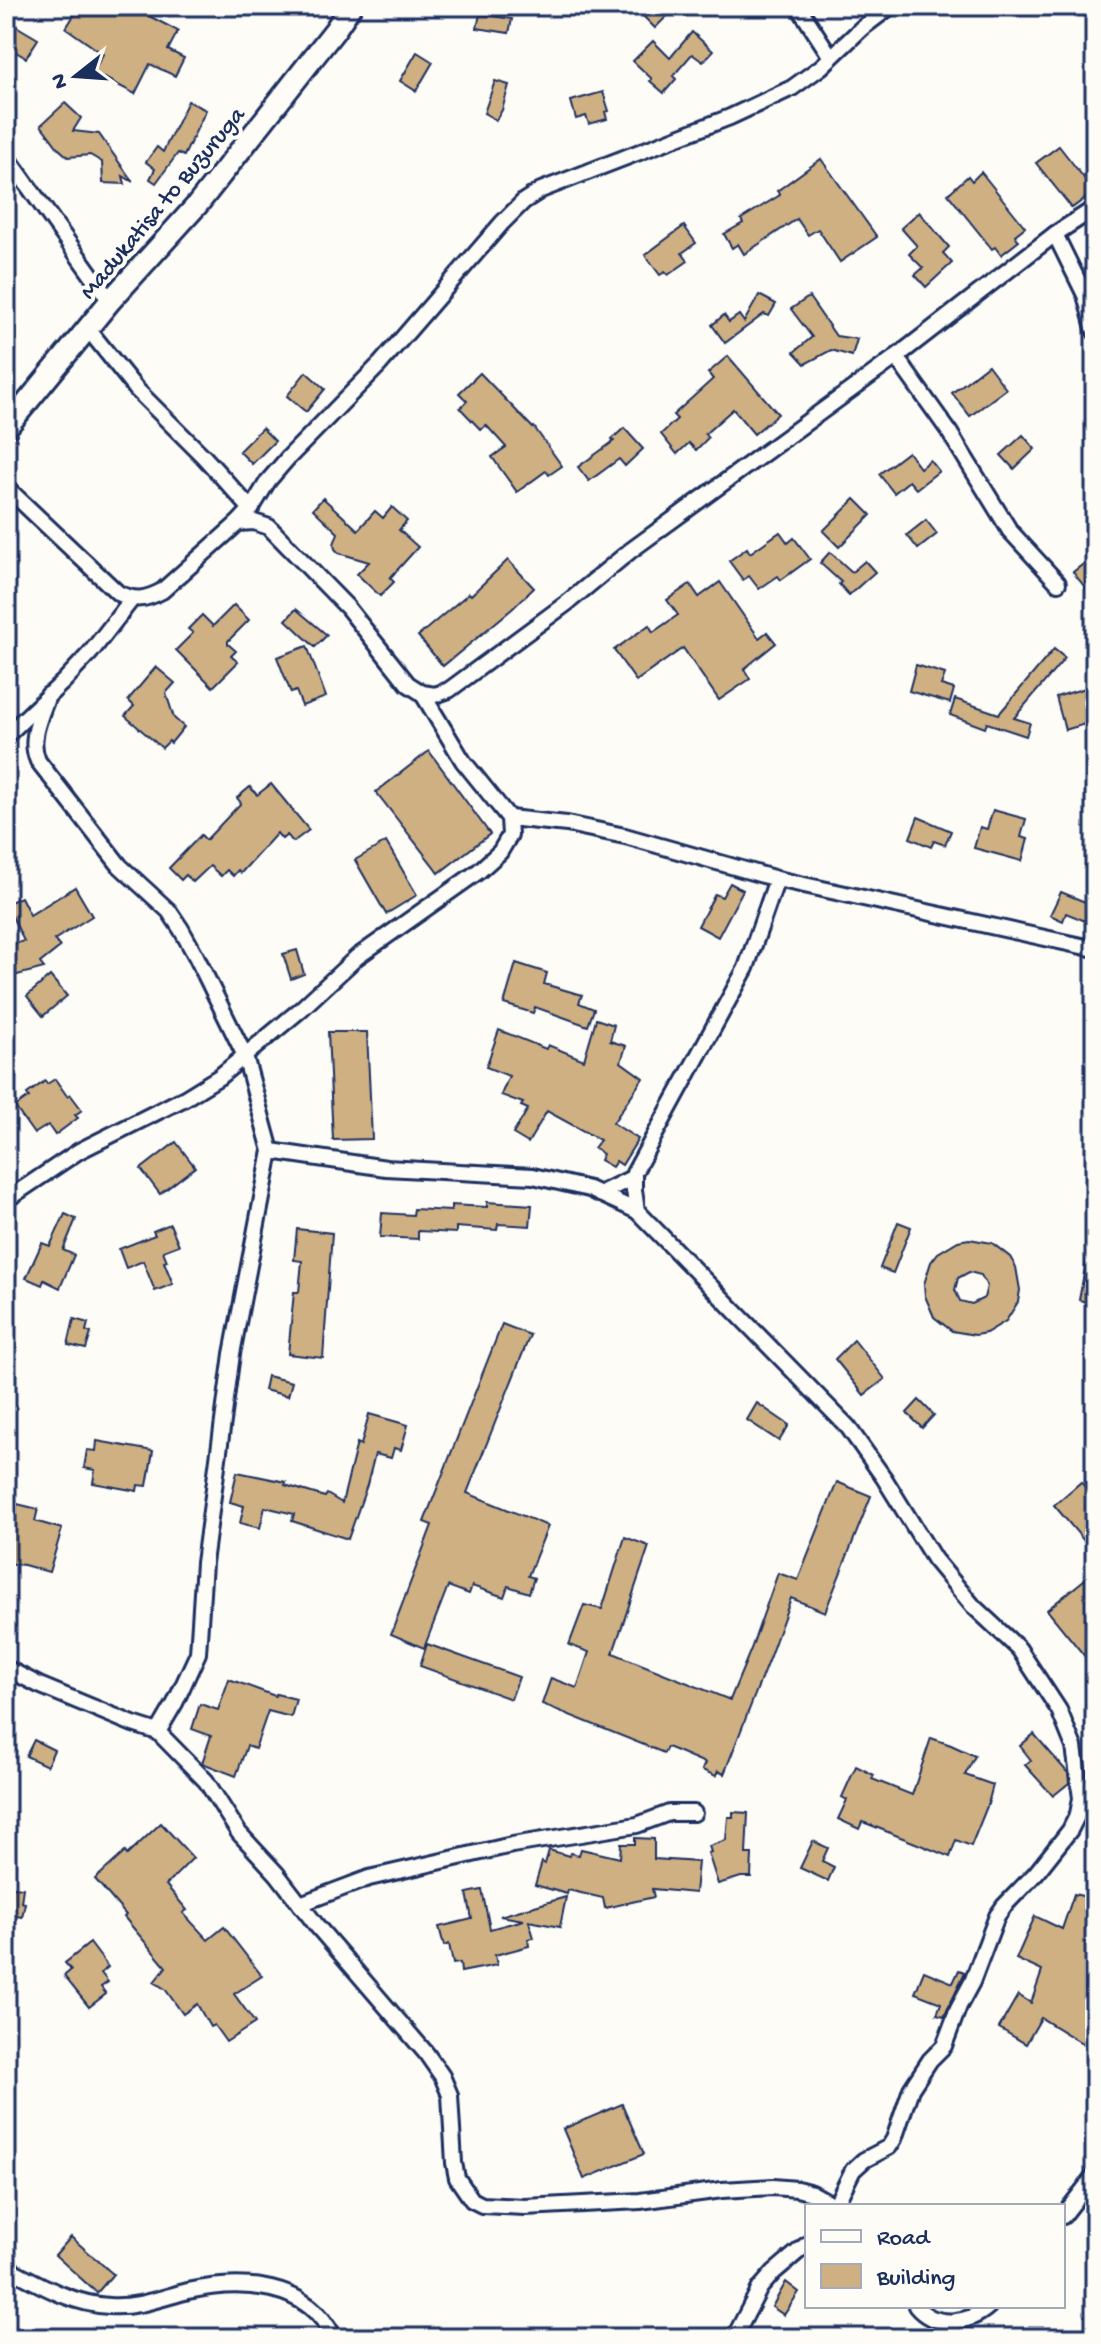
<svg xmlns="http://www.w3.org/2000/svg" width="1101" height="2344" viewBox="0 0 1101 2344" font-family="'Gochi Hand',sans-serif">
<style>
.building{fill:#cfb083;stroke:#1b2f5e;stroke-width:2;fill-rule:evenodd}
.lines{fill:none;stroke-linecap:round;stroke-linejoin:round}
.minor-casing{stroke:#1b2f5e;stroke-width:20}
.secondary-casing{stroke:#1b2f5e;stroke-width:26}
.minor{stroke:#fdfcf7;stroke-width:14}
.secondary{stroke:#fdfcf7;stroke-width:20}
.labels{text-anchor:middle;stroke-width:8;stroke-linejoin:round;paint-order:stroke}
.street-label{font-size:24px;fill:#1b2f5e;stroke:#fdfcf7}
</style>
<rect width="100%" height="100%" fill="#fdfcf7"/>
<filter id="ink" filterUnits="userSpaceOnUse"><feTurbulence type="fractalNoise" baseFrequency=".0125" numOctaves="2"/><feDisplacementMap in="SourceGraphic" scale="16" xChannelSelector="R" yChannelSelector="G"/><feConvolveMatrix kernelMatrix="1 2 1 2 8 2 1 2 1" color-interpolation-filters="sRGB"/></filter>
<g filter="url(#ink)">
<!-- building -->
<g class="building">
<polygon points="80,6 130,6 178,31 168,50 184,58 175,76 150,64 135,94 93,72 103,54 66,28"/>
<polygon points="633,6 677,6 655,28"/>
<polygon points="480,14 512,19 509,33 477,28"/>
<polygon points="6,20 38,39 26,58 6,46"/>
<polygon points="692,32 713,51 703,62 692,54 673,76 676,79 664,93 650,81 652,79 633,61 653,41 670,58"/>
<polygon points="417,52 433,62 416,91 400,81"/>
<polygon points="495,81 509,85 502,110 496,120 484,113"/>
<polygon points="603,92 609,111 605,112 607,119 589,124 586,116 576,119 571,101"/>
<polygon points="188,101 206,110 184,156 178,153 156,183 150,179 155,169 146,162 157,147 163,152"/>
<polygon points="65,103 81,118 73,131 99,134 133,182 123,176 125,184 103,183 102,162 90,155 68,157 59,149 41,125"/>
<polygon points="1059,146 1084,178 1087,176 1095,187 1095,191 1072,208 1036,163"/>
<polygon points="821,159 877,237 840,262 818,229 808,235 797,219 744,254 738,244 732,248 724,234 743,223 741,219 780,195 777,191"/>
<polygon points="981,172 1025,227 1015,235 1019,241 1001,255 995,247 992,249 948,194 968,176 972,181"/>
<polygon points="919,212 949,247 943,253 952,263 926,287 915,275 923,268 909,254 917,246 901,228"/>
<polygon points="684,226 696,243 682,253 688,261 668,275 665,272 660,275 645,255"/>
<polygon points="759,295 776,304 769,316 764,314 725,343 712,325 724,315 729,322 739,315 744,322"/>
<polygon points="809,297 836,336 857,339 852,356 831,350 805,364 794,352 812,337 791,309"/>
<polygon points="728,356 778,414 754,434 733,409 705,434 708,438 696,450 689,443 677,454 661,434 677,419 673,415 713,379 708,373"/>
<polygon points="988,365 1006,389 970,416 952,393"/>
<polygon points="306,372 325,389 306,412 287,396"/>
<polygon points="480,373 533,428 534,427 562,466 549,475 546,471 517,492 492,457 506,447 486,425 481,430 460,408 467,401 459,393"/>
<polygon points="262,428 275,441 252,464 239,451"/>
<polygon points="624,428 643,449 625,466 619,459 589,481 578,467 614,441 612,439"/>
<polygon points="1023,435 1035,449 1014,469 1001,455"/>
<polygon points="908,452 920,468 930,460 939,471 916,489 909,481 894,493 879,474"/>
<polygon points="323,498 358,530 375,511 383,518 392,507 407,521 399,530 418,547 390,578 394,582 380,596 357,574 369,562 339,553 335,549 334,544 338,533 313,509"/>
<polygon points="855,499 871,515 839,547 823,531"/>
<polygon points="926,520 937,534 918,549 907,535"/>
<polygon points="780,532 788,543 794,538 810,559 781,580 778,576 759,589 749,576 743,580 729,561 747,548 750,553"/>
<polygon points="830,552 852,572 865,561 875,572 849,595 839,584 841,582 820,563"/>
<polygon points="1095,555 1095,600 1073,572"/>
<polygon points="508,560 534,588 512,609 443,666 418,636 469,593 471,595"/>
<polygon points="720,582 759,638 767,632 776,643 744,669 750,679 719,700 683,648 636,681 614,650 649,625 653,632 678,615 667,600 690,584 699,597"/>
<polygon points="234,605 249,620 228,641 228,644 236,651 231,656 238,662 213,687 176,650 193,633 188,629 202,615 213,626"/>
<polygon points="296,609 327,635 315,647 286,620"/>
<polygon points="307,646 326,697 302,706 296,691 291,693 277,657"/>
<polygon points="1054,649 1065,658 1014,718 1030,723 1026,736 987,723 985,728 950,715 955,699 999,714"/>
<polygon points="916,665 945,674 941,685 954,689 950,703 909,691"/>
<polygon points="156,667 175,683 166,693 174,718 184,727 171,743 169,741 162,748 125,716 134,706 128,700"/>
<polygon points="1095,685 1095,721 1065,730 1056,697"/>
<polygon points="429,751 490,834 439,873 376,792"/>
<polygon points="271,784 309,830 293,842 287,835 282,839 277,833 241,873 238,870 233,876 227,870 221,876 210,866 193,882 186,875 181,880 169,868 201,835 206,840 241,803 237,798 250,787 257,795"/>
<polygon points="993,810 1026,819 1021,837 1028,839 1022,861 974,848 980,827 987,829"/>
<polygon points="918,817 951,831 945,845 934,841 931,847 910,838"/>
<polygon points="386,842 417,895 386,914 355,860"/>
<polygon points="730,883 743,890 718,937 698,926 715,894 722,897"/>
<polygon points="75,887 92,916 54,940 60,947 40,963 44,968 6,978 6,946 24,941 6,904 21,897 30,915"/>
<polygon points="1061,892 1095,906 1090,923 1066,913 1063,921 1050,915"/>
<polygon points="297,950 304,974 291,979 283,954"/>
<polygon points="516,963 547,973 544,984 582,995 579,1003 594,1009 588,1026 535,1007 533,1013 504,1004"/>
<polygon points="50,976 67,996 43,1016 27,996"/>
<polygon points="596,1019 614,1025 610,1041 626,1046 621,1062 643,1078 613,1123 638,1139 622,1165 616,1161 612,1167 600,1160 603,1154 594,1148 600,1140 547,1111 528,1143 513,1134 528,1109 521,1106 523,1103 501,1095 509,1076 486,1067 499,1030 546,1049 548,1045 584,1060"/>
<polygon points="328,1032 367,1032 372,1139 333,1140"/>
<polygon points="55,1079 67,1096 70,1094 82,1110 75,1115 78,1118 55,1135 48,1125 34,1134 15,1107 29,1097 27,1094 45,1081 47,1084"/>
<polygon points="176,1142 195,1167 160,1194 141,1169"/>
<polygon points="487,1202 532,1205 530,1226 498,1224 497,1230 456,1227 456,1233 418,1231 418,1239 380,1237 382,1213 413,1215 414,1209 451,1211 451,1205 487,1207"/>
<polygon points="65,1214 76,1219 63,1250 74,1255 60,1288 44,1280 42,1285 26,1278 42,1243 50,1246"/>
<polygon points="898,1222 911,1227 893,1273 880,1268"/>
<polygon points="170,1224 179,1245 163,1251 167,1261 164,1262 173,1284 155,1291 143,1261 126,1268 119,1249 155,1235 153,1231"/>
<polygon points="297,1229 332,1233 323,1358 288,1354 294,1292 299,1292 302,1261 294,1260"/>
<path d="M969 1239 992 1243 1010 1257 1016 1267 1020 1290 1018 1302 1006 1321 986 1333 975 1335 952 1331 934 1317 925 1296 924 1284 931 1262 938 1253 958 1241ZM969 1272 981 1275 987 1286 984 1298 972 1304 960 1301 955 1290 958 1278Z"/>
<polygon points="1088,1252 1095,1252 1095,1304 1079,1300"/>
<polygon points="74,1319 88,1323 86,1331 91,1333 86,1349 68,1345"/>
<polygon points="502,1324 530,1335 467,1493 548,1526 528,1576 534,1578 529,1593 508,1586 504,1597 472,1586 469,1594 448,1586 424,1648 391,1634 432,1525 424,1522"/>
<polygon points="854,1340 885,1379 864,1395 835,1359"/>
<polygon points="267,1376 292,1382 288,1396 264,1390"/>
<polygon points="919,1400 934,1415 922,1428 907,1413"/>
<polygon points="757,1403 789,1425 779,1441 747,1420"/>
<polygon points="369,1414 408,1425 401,1450 394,1448 391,1458 375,1454 367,1485 348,1539 292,1521 294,1514 265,1507 260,1528 240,1523 244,1506 230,1502 237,1472 286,1482 285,1485 325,1497 327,1494 342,1503 357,1443 361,1445"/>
<polygon points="97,1441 153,1451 147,1486 138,1485 137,1491 93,1483 95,1470 84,1468 87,1450 96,1451"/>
<polygon points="837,1482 871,1496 825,1612 791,1598 770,1656 724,1774 718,1771 716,1776 702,1770 705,1763 677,1751 667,1747 664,1753 542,1704 551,1678 577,1688 589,1652 569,1645 584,1605 602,1609 625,1537 649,1546 613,1653 730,1700 751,1649 778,1573 798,1580"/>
<polygon points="1081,1482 1095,1499 1095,1554 1054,1505"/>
<polygon points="13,1503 38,1509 35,1521 62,1529 49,1572 24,1565 6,1563 6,1533"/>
<polygon points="1095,1571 1095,1669 1047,1610"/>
<polygon points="427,1644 519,1677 511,1699 420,1666"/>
<polygon points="229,1679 275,1696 276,1694 296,1699 291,1717 268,1711 255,1749 247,1746 236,1776 202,1763 211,1736 192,1729 200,1704 218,1710"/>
<polygon points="1034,1734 1068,1773 1069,1783 1053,1796 1025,1765 1031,1760 1020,1746"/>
<polygon points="931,1738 951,1745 975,1756 965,1775 993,1785 988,1804 971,1846 956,1840 950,1857 868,1824 862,1822 859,1829 838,1819 847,1800 842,1797 856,1766 874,1775 872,1779 912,1795"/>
<polygon points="34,1740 54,1750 47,1766 26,1756"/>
<polygon points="733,1812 748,1813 746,1854 752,1854 751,1877 741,1877 718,1884 708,1853 711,1852 709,1846 726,1840 728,1817 733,1817"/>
<polygon points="161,1823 193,1858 166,1885 187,1910 183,1913 208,1940 224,1927 262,1976 234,1994 255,2023 226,2042 214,2025 210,2027 197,2004 183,2014 165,1989 154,1982 166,1967 124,1917 126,1915 95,1879 125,1852 127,1855"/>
<polygon points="635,1838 654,1839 654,1859 698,1862 695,1893 652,1889 654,1897 605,1908 603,1898 568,1890 567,1894 535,1885 542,1862 545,1864 549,1850 569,1856 570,1853 579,1855 581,1849 620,1858 621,1844 635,1844"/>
<polygon points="813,1841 828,1848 822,1861 834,1867 828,1881 800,1868"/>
<polygon points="6,1886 23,1888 21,1902 25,1903 22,1917 6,1914"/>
<polygon points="482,1890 490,1929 524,1920 500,1916 566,1897 560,1927 529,1921 534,1938 528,1939 529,1946 495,1955 497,1965 461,1972 460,1963 453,1964 449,1944 444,1946 439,1927 472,1919 467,1893"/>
<polygon points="1074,1894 1095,1899 1095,2051 1041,2018 1026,2044 999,2028 1018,1995 1031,2003 1042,1971 1016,1959 1035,1916 1062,1929"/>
<polygon points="90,1943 108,1967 101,1973 108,1982 101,1987 106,1994 89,2007 64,1976 71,1970 65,1963"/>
<polygon points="959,1970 965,1972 944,2016 937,2014 941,2003 915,1993 924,1971 953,1983"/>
<polygon points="622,2104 644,2154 584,2179 563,2129"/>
<polygon points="71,2237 113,2274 97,2293 55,2255"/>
<polygon points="786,2282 799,2292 784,2315 772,2307"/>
</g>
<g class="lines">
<defs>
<g id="minor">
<polyline points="798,6 831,57"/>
<polyline points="6,155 110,301"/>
<polyline points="1055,234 1085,295 1095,332"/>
<polyline points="88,329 136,389 204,457 251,509"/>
<polyline points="896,357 948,430 1010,531 1058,583"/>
<path d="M6 487 118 593C135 601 145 600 162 591L238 523 254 522 269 527 347 607 408 684 422 693 435 695 449 690 567 603 630 551 896 357 1055 234 1095 208"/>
<polyline points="238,523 251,509 268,481 287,459 380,364 502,223 524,201 541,190 730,117 792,88 821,67 862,28 891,6"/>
<path d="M48 695C41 716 28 739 38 761L120 866 169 911 181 929 196 956 245 1056 271 1151 232 1354 204 1563 198 1653 175 1703 158 1732"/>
<polyline points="6,736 64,681 91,652 132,599"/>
<polyline points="509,818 567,824 625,836 777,879 1095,949"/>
<polyline points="271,1151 386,1168 533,1176 589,1189 637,1211 848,1427 884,1478 934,1559 973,1606 1019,1649 1059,1710 1074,1747 1081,1798 1078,1814 1070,1830 1055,1849 1036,1873 1004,1906 997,1916 972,1982 959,2006 944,2046 930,2060 911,2089 894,2139 889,2147 864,2160 853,2170 835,2206"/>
<polyline points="599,1194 634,1177"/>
<polyline points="6,1200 79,1151 185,1098 219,1077 300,1010 357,957 479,871 500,852 510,835 509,818 463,761 422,693"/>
<polyline points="637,1211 634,1190 634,1173 746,968 777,879"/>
<polyline points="6,1668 39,1685 133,1724 158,1732 206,1781 239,1833 277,1874 317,1926 426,2053 442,2076 450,2095 454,2163 457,2178 472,2200 482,2205 525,2207 640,2201 722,2190 773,2187 797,2189 812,2193 835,2206"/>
<polyline points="300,1904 369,1878 464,1856 512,1845 637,1825 669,1813 694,1813"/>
<polyline points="1063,2216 1095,2175"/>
<path d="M6 2267C39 2284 72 2304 109 2306 137 2308 161 2298 188 2291 240 2279 309 2282 334 2338"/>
<path d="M916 2306C935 2329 969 2324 989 2306"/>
<polyline points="734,2338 760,2288 774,2272 807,2244"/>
</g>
<polyline id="secondary" points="6,428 110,301 198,204 335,30 351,6"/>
</defs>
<!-- minor casing -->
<use href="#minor" class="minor-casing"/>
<!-- secondary casing -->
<use href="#secondary" class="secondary-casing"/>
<!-- minor -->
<use href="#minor" class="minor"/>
<!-- secondary -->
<use href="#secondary" class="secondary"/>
</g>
</g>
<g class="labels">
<!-- street labels -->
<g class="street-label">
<text transform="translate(161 202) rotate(-50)" y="8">Madukatisa to Buzuruga</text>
</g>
</g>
<!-- margin -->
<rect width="1101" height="2344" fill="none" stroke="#fdfcf7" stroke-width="32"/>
<rect x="16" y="16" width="1069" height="2312" fill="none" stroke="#1b2f5e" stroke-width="3" filter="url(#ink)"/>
<!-- legend -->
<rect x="805" y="2204" width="260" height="104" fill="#fdfcf7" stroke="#a3aaba" stroke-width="2"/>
<rect x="821" y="2230" width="40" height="12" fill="#fdfcf7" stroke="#a3aaba" stroke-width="2"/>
<text x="877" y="2244" font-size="24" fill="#1b2f5e">Road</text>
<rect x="821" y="2264" width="40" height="24" fill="#cfb083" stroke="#a3aaba" stroke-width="2"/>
<text x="877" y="2284" font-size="24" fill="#1b2f5e">Building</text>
<!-- north arrow -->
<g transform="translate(76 76) rotate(253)" stroke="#fdfcf7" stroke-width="6" paint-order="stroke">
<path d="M0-6L14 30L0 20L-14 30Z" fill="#1b2f5e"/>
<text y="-12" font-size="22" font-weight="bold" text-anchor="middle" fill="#1b2f5e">N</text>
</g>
</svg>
